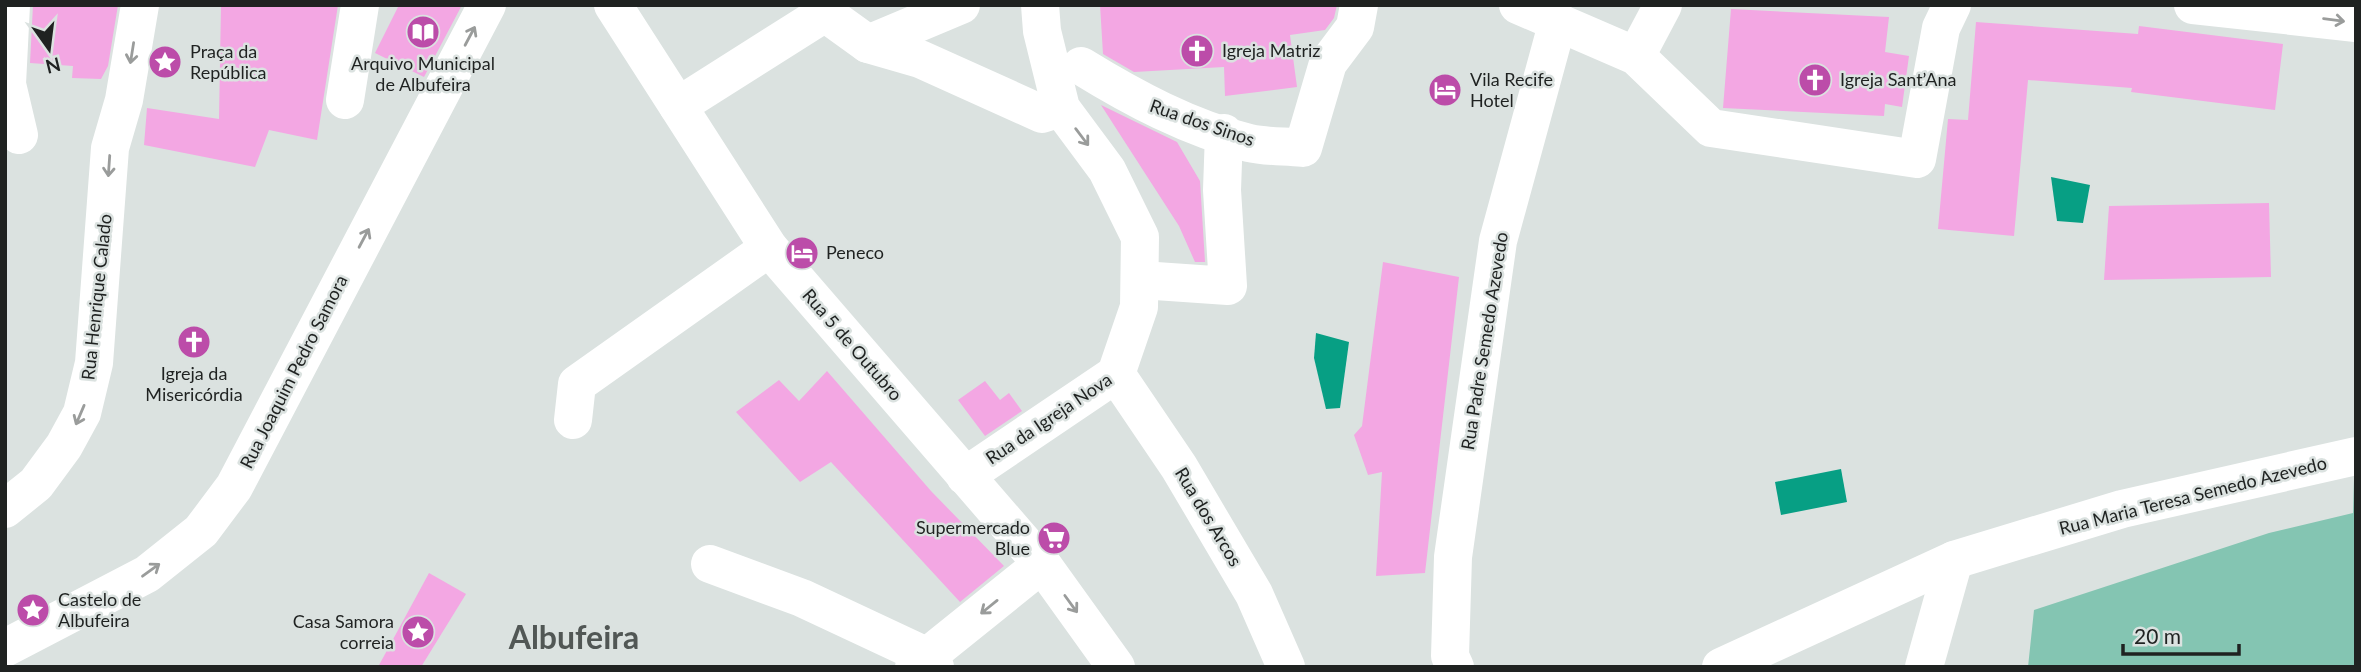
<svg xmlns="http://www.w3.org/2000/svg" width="2361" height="672" viewBox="0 0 2361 672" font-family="Lato,sans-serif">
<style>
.green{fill:#84c5b2}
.water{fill:#079f84}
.building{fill:#f3a7e3}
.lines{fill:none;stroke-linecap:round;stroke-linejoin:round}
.minor{stroke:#fff;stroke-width:38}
.oneway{stroke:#9a9c9b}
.labels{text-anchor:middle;stroke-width:5;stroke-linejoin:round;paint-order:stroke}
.poi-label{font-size:18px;fill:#1f2221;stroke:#dbe2e0;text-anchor:start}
.street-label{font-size:18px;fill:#1f2221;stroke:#dbe2e0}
.town-label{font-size:32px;font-weight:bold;fill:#515755;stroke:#dbe2e0}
</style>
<rect width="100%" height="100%" fill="#dbe2e0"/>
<!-- green -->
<polygon class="green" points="2354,479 2356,667 2028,667 2034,610 2269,533 2353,513"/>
<!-- water -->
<g class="water">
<polygon points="2051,177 2090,185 2083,223 2057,221"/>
<polygon points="1316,333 1349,342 1340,408 1326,409 1314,358"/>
<polygon points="1841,469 1847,502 1781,515 1775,482"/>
</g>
<!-- building -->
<g class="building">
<polygon points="33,5 118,5 108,66 101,79 72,78 73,66 30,63"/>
<polygon points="221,5 338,5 317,140 269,130 255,167 144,145 147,108 219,119"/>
<polygon points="399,5 462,5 424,77 375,53"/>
<polygon points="1100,5 1337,5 1334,18 1325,30 1290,35 1297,87 1225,96 1224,67 1134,72 1103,54"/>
<polygon points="1731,9 1889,17 1885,52 1909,56 1902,107 1885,104 1884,116 1723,108"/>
<polygon points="1976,22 2138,34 2139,26 2283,44 2275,110 2131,92 2132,88 2028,80 2014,236 1938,229 1948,119 1968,120"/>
<polygon points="1101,105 1177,142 1200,181 1205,262 1195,262 1179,226"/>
<polygon points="2269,203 2271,277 2104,280 2109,206"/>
<polygon points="1383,262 1459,277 1425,573 1376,576 1382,472 1368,475 1354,435 1362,426"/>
<polygon points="827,371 931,491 1004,566 960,602 831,462 800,482 736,412 779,380 799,401"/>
<polygon points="985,381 1000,400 1009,393 1022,411 985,436 958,400"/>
<polygon points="429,573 466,594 421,667 378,667"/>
</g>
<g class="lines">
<!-- minor -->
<g class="minor">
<polyline points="11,5 7,84 19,135"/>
<polyline points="613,5 769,248 1042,564 1116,667"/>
<polyline points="1518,5 1636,56 1711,128 1917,159 1941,28 1952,5"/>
<polyline points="2193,5 2356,23"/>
<polyline points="825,13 868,44 920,59 1042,114 1061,108"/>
<polyline points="868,44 961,5"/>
<polyline points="1636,56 1663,5"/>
<path d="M1081 66C1133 98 1189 128 1249 143 1266 147 1286 146 1303 148L1328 63 1355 27 1359 5"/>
<polyline points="345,100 360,5"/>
<polyline points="678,106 825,13 820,5"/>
<polyline points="1141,280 1228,286 1222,190 1224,133"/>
<polyline points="1116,374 1179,467 1254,594 1286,667"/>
<polyline points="573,420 577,384 769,248"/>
<polyline points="965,476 1116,374 1139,307 1140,237 1107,170 1061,108 1042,31 1040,5"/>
<polyline points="5,509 36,484 64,446 82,413 94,363 110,148 124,100 140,5"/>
<polyline points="710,564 802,598 928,657 935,667"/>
<polyline points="5,648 147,574 201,531 234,487 487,5"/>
<polyline points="914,667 1042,564"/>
<polyline points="1455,667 1450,656 1453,557 1498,241 1558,21"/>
<polyline points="1721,667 1954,560 2122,509 2356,456"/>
<polyline points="1924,667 1954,560"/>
</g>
</g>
<!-- one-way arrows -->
<defs><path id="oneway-shaft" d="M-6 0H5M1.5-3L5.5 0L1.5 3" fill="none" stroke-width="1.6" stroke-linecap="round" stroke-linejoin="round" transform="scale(1.75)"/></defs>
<g class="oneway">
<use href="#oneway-shaft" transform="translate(2334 20) rotate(7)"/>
<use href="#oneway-shaft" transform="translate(470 36) rotate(-62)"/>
<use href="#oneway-shaft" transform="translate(132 53) rotate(99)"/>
<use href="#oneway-shaft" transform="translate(1082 137) rotate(53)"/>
<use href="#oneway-shaft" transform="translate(109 166) rotate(94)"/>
<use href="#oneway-shaft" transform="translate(364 238) rotate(-62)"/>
<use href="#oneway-shaft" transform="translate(80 415) rotate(113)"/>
<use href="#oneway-shaft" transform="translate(151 570) rotate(-36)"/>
<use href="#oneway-shaft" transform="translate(1071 604) rotate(54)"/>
<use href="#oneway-shaft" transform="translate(989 607) rotate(141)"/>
</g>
<!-- icons -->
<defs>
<symbol id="library-disc" viewBox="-11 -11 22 22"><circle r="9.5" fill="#bc4ca9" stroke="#dbe2e0"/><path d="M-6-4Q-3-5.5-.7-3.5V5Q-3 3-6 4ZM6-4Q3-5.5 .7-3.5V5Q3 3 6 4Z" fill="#fff"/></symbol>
<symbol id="church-disc" viewBox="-11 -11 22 22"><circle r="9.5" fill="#bc4ca9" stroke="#dbe2e0"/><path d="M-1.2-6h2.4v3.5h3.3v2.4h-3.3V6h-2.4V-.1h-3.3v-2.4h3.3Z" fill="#fff"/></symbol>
<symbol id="sight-disc" viewBox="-11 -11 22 22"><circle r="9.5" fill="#bc4ca9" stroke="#dbe2e0"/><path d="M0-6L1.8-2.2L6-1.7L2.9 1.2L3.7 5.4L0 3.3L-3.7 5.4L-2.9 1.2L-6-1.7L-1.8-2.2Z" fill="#fff"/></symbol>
<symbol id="hotel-disc" viewBox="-11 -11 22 22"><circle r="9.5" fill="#bc4ca9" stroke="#dbe2e0"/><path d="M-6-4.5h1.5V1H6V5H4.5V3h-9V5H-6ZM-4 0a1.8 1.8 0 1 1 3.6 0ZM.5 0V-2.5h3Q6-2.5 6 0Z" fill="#fff"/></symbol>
<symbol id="supermarket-disc" viewBox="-11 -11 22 22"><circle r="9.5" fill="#bc4ca9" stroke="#dbe2e0"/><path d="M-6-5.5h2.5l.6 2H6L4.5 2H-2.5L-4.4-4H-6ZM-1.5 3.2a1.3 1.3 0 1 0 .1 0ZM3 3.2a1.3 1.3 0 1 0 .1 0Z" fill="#fff"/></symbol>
</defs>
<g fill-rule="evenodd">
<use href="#library-disc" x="404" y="13" width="38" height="38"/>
<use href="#church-disc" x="1178" y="32" width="38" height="38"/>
<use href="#sight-disc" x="146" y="43" width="38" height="38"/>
<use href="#church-disc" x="1796" y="61" width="38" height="38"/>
<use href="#hotel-disc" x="1426" y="71" width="38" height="38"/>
<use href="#hotel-disc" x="783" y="234" width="38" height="38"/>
<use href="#church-disc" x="175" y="323" width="38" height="38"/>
<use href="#supermarket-disc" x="1035" y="519" width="38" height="38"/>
<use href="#sight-disc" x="14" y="591" width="38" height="38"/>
<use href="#sight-disc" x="399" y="613" width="38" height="38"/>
</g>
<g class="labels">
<!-- poi labels -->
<g class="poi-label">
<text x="1222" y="57">Igreja Matriz</text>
<text x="190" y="58">Praça da<tspan x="190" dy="21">República</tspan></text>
<text x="423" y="70" text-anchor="middle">Arquivo Municipal<tspan x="423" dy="21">de Albufeira</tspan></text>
<text x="1470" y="86">Vila Recife<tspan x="1470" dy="21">Hotel</tspan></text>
<text x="1840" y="86">Igreja Sant’Ana</text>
<text x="826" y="259">Peneco</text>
<text x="194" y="380" text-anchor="middle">Igreja da<tspan x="194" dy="21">Misericórdia</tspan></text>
<text x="1030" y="534" text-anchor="end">Supermercado<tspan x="1030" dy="21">Blue</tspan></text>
<text x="58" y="606">Castelo de<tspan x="58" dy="21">Albufeira</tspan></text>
<text x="394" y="628" text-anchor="end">Casa Samora<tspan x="394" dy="21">correia</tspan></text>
</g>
<!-- street labels -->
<g class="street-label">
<text transform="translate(1202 123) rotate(19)" y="6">Rua dos Sinos</text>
<text transform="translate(97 297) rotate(-84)" y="6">Rua Henrique Calado</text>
<text transform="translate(1485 341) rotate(-81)" y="6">Rua Padre Semedo Azevedo</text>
<text transform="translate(852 345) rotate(49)" y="6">Rua 5 de Outubro</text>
<text transform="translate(294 372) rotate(-63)" y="6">Rua Joaquim Pedro Samora</text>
<text transform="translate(1049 419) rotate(-34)" y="6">Rua da Igreja Nova</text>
<text transform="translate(2193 496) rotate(-14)" y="6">Rua Maria Teresa Semedo Azevedo</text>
<text transform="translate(1208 517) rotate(59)" y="6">Rua dos Arcos</text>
</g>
<!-- town labels -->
<g class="town-label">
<text x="574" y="649">Albufeira</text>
</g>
</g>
<!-- border -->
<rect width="2361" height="672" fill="none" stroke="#1f2221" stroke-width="14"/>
<!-- north arrow -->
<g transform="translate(49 49) rotate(166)" stroke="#dbe2e0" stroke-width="5" paint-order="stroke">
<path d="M0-5L12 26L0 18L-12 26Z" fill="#1f2221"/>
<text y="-10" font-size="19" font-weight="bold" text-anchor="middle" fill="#1f2221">N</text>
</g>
<!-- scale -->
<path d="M2123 644v10h116v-10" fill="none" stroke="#1f2221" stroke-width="3.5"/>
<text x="2134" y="644" font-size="21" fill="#1f2221" stroke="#dbe2e0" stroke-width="5" paint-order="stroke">20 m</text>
</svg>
